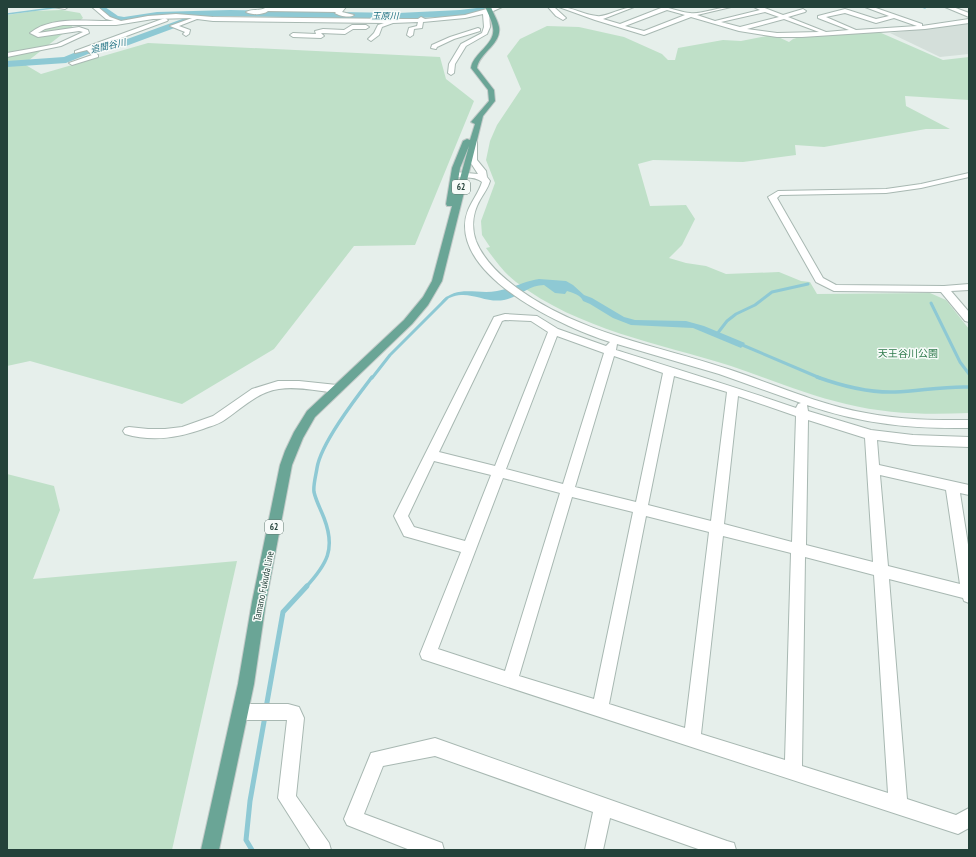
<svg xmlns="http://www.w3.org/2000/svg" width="976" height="857" viewBox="0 0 976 857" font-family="'PT Sans Narrow','Noto Sans JP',sans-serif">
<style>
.built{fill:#d4dfda}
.green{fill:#bfe0c8}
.water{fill:#8ec9d4}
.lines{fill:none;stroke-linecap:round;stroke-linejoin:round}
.stream-far3{stroke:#8ec9d4;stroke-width:1.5}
.stream-far2{stroke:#8ec9d4;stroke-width:3}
.stream-far1{stroke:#8ec9d4;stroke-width:3.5}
.stream{stroke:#8ec9d4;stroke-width:5}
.river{fill:#8ec9d4;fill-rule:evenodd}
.minor-casing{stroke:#a8b8b2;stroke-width:2}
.major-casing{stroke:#c2cac8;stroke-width:2}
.minor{fill:#fff;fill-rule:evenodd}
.major{fill:#6aa596;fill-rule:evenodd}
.labels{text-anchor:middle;stroke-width:3;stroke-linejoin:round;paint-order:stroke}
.far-water-label{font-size:9px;font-style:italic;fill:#1c6f80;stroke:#f7fbf9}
.shield{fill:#f7fbf9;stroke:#637a73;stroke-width:1}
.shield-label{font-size:9px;font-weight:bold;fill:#24423a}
.park-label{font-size:10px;fill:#2d7a4b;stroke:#f7fbf9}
.street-label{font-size:10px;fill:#24423a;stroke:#f7fbf9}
</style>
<rect width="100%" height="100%" fill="#e6efeb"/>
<!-- built -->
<polygon class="built" points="969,23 969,54 940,57 890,33"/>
<!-- green -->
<g class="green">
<polygon points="62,10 80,13 83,18 24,64 41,74 148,43 440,57 446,79 474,101 415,245 354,246 274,349 182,404 30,361 7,366 7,15 34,11"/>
<path d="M547 26 579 27 624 37 662 54 668 60H675L678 48 723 40 741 41 767 36H776L789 42 793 39 800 37 879 32 943 60 969 57V100L905 96 906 106 950 129H926L824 147 795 145 796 155 743 162 653 160 638 164 650 206 686 205 695 219 682 245 669 258 686 263 706 266 726 274 779 272 801 281 810 282 817 294 930 293 946 300 969 329V413C927 415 887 414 846 404 807 395 769 379 731 366 658 343 579 330 516 282 504 273 495 260 486 248L490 247 482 235 481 221 495 183 486 160 490 141 497 125 521 89 507 56 520 39Z"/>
<polygon points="7,474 54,486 60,510 33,579 237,561 172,850 7,850"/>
</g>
<!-- water -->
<path class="water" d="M539 279 566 281 573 285 584 295 592 298 624 317 635 320 686 321 704 326 745 343 741 348 693 328 631 325 613 318 590 304 583 301C581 295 573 293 567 291L565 294 555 293 544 285C529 285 519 297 504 300 489 303 475 294 461 295 454 295 447 299 441 302 457 284 477 295 497 291 512 289 524 281 539 279Z"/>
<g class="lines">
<!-- stream-far3 -->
<g class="stream-far3">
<polyline points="922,7 925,8"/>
<polyline points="7,14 60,7"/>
</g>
<!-- stream-far2 -->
<g class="stream-far2">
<polyline points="931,303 960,362 969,374"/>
<polyline points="717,334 727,321 736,314 755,305 772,292 808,284"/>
<polyline points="740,344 820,378"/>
<polyline points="372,378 390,355 447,298"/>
</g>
<!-- stream-far1 -->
<g class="stream-far1">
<path d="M817 377C842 386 869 393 895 392 920 391 944 386 969 387"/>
<path d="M306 587C327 564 336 549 324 518 321 510 316 501 314 492 313 485 316 475 317 468 321 443 356 398 372 377"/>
</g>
<!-- stream -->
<g class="stream">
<polyline points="266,708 283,612 307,586"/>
<polyline points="252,850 246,840 250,801 265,716"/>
</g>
<!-- river -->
<g class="river">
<polygon points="94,7 105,7 118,16 124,17 157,12 230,10 398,13 460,10 485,7 487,9 485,11 460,16 398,19 230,16 157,18 124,23 112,20"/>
<polygon points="185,18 190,21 188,23 126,46 88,54 66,63 7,67 7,61 64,57 81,50 119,42"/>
</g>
<defs>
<g id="minor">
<polygon points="53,7 68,7 65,9"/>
<path d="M92 7H98L110 17 121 21 148 16 176 14 213 17 404 19H418L421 17 425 19 465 15 494 7H502L489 13 490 27 487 34 466 46 455 64 454 73 451 75 448 73 449 64 461 44 482 33 484 27 483 14 465 18 423 22 422 28 414 29 413 35 410 37 407 35 409 28 417 26 418 22 393 23 382 27 379 35 371 41 368 39 374 33 378 25 384 23 213 21 197 19 179 26 190 30 189 34 186 36 183 34 185 32 170 26 192 18 153 19 116 25H63L45 29 38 33 79 27 88 30 89 33 61 46 7 57V53L57 44 83 32 79 31 38 37 30 33C52 15 88 22 114 21L106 19Z"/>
<path d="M267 7 339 8 346 7 342 12 354 15C350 18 339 16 335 13L336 12 268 11C263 15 252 15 246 12 253 8 259 12 267 7Z"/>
<polygon points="548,7 554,7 566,18 563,20 556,16"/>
<path d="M559 7C573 7 584 15 597 16 605 18 622 7 634 7L603 19 620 24 661 8 659 7C671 7 679 12 690 13 700 15 718 7 731 7L697 15 715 21 760 10 754 7H762L783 15 803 9 806 11 805 12 788 17 826 32 849 30 818 18V16L845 9 876 19 889 16 865 7H873L922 24V26L969 19V23L925 29 802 37H777L739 31 691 17 644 35 595 20ZM667 10 685 15 644 31 625 26ZM765 12 779 17 740 27 721 22ZM845 13 876 23 894 18 917 26 856 30 826 17ZM784 19 819 32 777 33 747 29Z"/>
<polygon points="945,7 953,7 969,13 969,17"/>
<polygon points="165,18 168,20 167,21 91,49 98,55 98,57 72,65 69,63 92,55 87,50 75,53 75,51"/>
<polygon points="352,25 366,25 369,27 366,29 353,29 345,34 321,33 324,36 321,38 293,37 290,35 293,33 316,34 315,31 323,29 344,30"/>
<polygon points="478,28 480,29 480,31 454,39 437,47 436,49 431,48 432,45 450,37"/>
<path d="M470 140H476L477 142V160L486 171 487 177 490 181C488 188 484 193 480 200 473 212 471 227 476 241 484 261 501 276 517 288 580 334 656 345 728 369 774 384 819 405 866 413 900 420 935 420 969 420V428C911 429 862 424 807 405L808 411 871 430 913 435 969 437V447L913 445 877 440 879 465 969 485V495L960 493 969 551V603L964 601 963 598 889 579 907 799 956 815 969 808V828L958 834 422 659 420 654 461 552 404 536 394 516 493 319 494 317 505 314 537 316 558 329 606 346 610 342C565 328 465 282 465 226 465 207 477 198 482 182 473 174 459 181 451 174L455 172 478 174 469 160ZM505 320 531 321 548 332 495 466 439 452 502 321ZM557 336 604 353 563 484 506 469ZM617 344 719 374 801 403 798 404 796 408C736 387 676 369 616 350ZM614 356 663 373 636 502 575 487ZM674 376 727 392 711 521 648 505ZM738 396 796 416 792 542 724 524ZM808 420 865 438 873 562 806 545ZM434 461 491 475 465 541 414 527 408 516ZM880 475 946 490 960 584 888 566ZM503 478 560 493 505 671 438 649ZM572 497 633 512 594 699 519 676ZM646 516 709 532 685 728 609 704ZM723 536 791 553 785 760 701 734ZM805 557 874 575 888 793 802 766Z"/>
<polygon points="969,173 969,177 921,188 886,193 780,195 777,198 823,278 836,285 944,286 969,284 969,290 951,291 969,312 969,322 965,321 941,292 834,291 816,282 768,197 778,191 886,189 921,184"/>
<path d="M278 381H299L337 385 341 386 343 389 341 392 337 393C318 391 297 386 279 389 257 392 241 409 223 421 217 425 210 426 203 429 177 438 152 442 125 434L123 431 125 428 129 427 148 429H165L182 427 213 416 252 389Z"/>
<polygon points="240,704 288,704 299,707 304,718 296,796 329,843 331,850 311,850 278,798 287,720 240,720 234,718 232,712 234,706"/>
<polygon points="435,738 727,841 734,843 736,850 701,850 610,818 603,850 585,850 593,812 435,756 383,766 364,814 442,843 444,850 410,850 347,825 344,819 371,753"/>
</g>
<path id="major" d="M485 7H491C493 13 498 21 499 27 502 44 479 53 477 68L494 90 495 101 483 116 442 281 428 305 412 324 315 417 303 438 292 465 266 602 254 684 219 850H201L238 684 252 602 280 465 285 451 294 432 307 411 404 320 423 297 432 281 452 206H447L446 204 452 168 463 141 467 139 470 140 475 124 471 122 489 101 488 90 471 68C473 53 496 44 493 28 492 21 488 13 485 7ZM469 146 456 193 460 168Z"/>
</defs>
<!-- minor casing -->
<use href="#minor" class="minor-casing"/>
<!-- major casing -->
<use href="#major" class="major-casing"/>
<!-- minor -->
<use href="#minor" class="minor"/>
<!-- major -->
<use href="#major" class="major"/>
</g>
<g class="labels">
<!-- far-water labels -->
<g class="far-water-label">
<text x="385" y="19">玉原川</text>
<text transform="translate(108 46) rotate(-13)" y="3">追間谷川</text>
</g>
<!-- shield labels -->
<g class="shield">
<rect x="452" y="180" width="18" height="14" rx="3"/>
<rect x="265" y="520" width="18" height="14" rx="3"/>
</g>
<g class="shield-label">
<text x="461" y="190">62</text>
<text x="274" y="530">62</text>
</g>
<!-- park labels -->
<g class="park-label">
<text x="908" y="357">天王谷川公園</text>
</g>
<!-- street labels -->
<g class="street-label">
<text transform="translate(263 586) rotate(-79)" y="4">Tamano Fukuda Line</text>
</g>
</g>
<!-- border -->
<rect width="976" height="857" fill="none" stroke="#24423a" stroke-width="16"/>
</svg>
